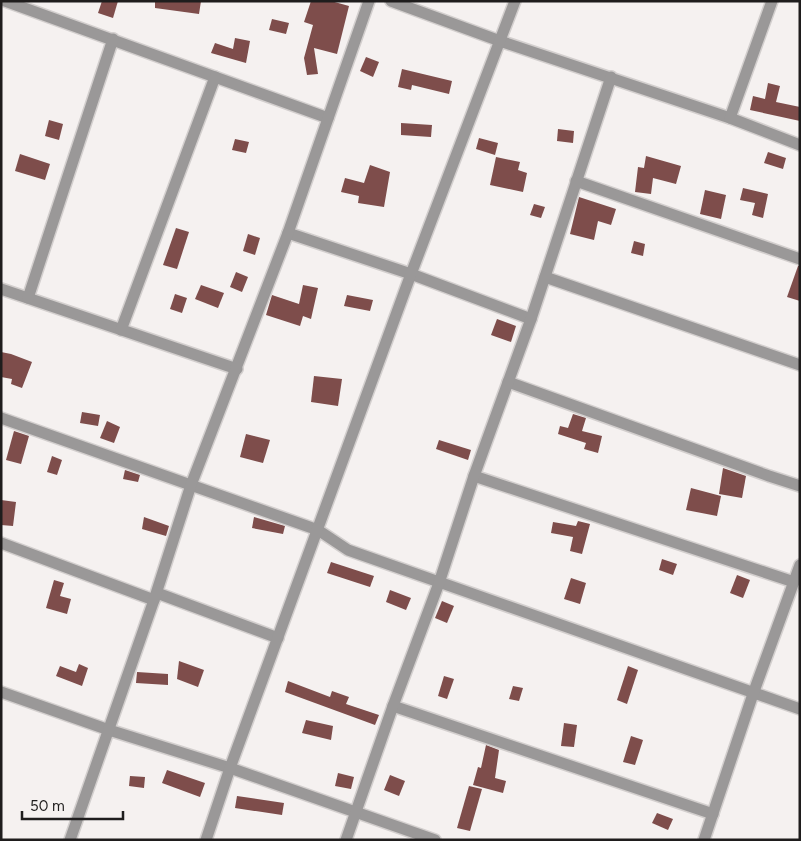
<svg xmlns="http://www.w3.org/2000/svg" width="801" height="841" viewBox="0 0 801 841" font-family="Figtree,sans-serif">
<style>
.building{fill:#7e4d4b}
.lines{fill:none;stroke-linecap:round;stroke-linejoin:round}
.street-casing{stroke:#d3cfce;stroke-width:14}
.street{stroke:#9a9898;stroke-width:11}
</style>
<rect width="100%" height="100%" fill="#f5f1f0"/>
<!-- building -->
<g class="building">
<polygon points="102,1 118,1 113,18 98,13"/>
<polygon points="155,1 201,1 199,14 155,8"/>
<polygon points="311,1 331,1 349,6 337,54 314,48 318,74 307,75 304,58 313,25 304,22"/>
<polygon points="272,19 289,23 286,34 269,30"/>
<polygon points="235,38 250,41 246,63 211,53 215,43 233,49"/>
<polygon points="366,57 379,62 373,77 360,71"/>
<polygon points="402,69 452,81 449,94 412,85 411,90 398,87"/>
<polygon points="768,83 780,86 776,102 800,107 800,121 750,110 753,96 765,99"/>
<polygon points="49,120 63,124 59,140 45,136"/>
<polygon points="401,123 432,125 431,137 401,135"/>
<polygon points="558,129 574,131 573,143 557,141"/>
<polygon points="479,138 498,143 495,155 476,149"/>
<polygon points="235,139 249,142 246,153 232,150"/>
<polygon points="768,152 786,158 783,169 764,163"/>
<polygon points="20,154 50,164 45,180 15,171"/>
<polygon points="646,156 681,166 676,184 653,178 651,194 635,192 638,167 644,168"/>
<polygon points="496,157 520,162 518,170 527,173 523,192 490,185"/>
<polygon points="370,165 390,172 384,207 358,203 359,196 341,192 345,178 364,183"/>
<polygon points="743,188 768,194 763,218 752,215 755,203 740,200"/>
<polygon points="705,190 726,195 721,219 700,214"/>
<polygon points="579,197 616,209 611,225 598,221 594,240 570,234"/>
<polygon points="534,204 545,207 541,218 530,215"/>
<polygon points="176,228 189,232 177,269 163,265"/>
<polygon points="248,234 260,238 255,255 243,251"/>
<polygon points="634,241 645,244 643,256 631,253"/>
<polygon points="798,266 800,266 800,301 787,297"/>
<polygon points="236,272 248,277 242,292 230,287"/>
<polygon points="201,285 224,293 218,308 195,299"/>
<polygon points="303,285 318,288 311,319 303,316 300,326 266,315 272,295 299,304"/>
<polygon points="175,294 187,298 182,313 170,309"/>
<polygon points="347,295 373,300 370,311 344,306"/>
<polygon points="497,319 516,326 511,342 491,335"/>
<polygon points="1,352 11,354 32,362 22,388 11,384 12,379 1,377"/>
<polygon points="314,376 342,379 338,406 311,402"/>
<polygon points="82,412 100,415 98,426 80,423"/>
<polygon points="573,414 586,418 582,431 602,436 598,453 584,449 586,443 558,434 560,426 568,428"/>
<polygon points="107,421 120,427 114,443 100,438"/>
<polygon points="14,431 29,436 21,464 6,460"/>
<polygon points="246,434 270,440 263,463 240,457"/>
<polygon points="439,440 471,450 468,460 436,449"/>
<polygon points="52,456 62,460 57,475 47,472"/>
<polygon points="723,468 746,476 742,498 719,494"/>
<polygon points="125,470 140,475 138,482 123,479"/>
<polygon points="691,488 721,496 717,516 686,510"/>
<polygon points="1,500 16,502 13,526 1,525"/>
<polygon points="144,517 169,526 166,536 142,529"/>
<polygon points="254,517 285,526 283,534 252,528"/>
<polygon points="578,521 590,524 582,554 570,551 573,537 551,533 553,522 576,526"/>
<polygon points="662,559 677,564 673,575 659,570"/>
<polygon points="331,562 374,576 370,587 327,573"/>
<polygon points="737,575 750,580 743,598 730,593"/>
<polygon points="571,578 586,583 580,604 564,599"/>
<polygon points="54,580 64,583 60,596 71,599 67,614 46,608"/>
<polygon points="390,590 411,598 406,610 386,602"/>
<polygon points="442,601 454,606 447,623 435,618"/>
<polygon points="179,661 204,670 198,687 177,679"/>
<polygon points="79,664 88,668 82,686 56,676 60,666 76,672"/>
<polygon points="628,666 638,670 627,704 617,700"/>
<polygon points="137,672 168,674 168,685 136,683"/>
<polygon points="444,676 454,679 447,699 438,696"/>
<polygon points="288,681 330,697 332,691 349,697 346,704 379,715 375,725 285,692"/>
<polygon points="513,686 523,688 519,701 509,699"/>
<polygon points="306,720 333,726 331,740 302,733"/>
<polygon points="564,723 577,725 574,747 561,746"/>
<polygon points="631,736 643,740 635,765 623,762"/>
<polygon points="486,745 499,750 495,778 506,781 503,793 473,785 478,767 481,768"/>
<polygon points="167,770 205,783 200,797 162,783"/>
<polygon points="338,773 354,777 351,789 335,786"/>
<polygon points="390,775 405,781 399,796 384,790"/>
<polygon points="130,776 145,777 144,788 129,786"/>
<polygon points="469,786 482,789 470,831 457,828"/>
<polygon points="237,796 284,803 282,815 235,808"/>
<polygon points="657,813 673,819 668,830 652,823"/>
</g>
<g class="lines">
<defs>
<g id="street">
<polyline points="5,1 328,118"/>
<polyline points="391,1 500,41 730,118 800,145"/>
<polyline points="730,118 772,1"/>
<polyline points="576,181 800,259"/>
<polyline points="288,233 411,274 531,319"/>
<polyline points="545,277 800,365"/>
<polyline points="1,289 237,369"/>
<polyline points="28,298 113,39"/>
<polyline points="121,330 215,77"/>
<polyline points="508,382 769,476 800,486"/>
<polyline points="1,418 318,530 348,550 800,709"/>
<polyline points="474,476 794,582"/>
<polyline points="1,543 154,600"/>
<polyline points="157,593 278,638"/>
<polyline points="1,692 109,730 230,768 435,840"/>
<polyline points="393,706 713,814"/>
<polyline points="70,840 154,600 191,485 288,233 369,1"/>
<polyline points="206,840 230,768 411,274 515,1"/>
<polyline points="346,840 393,706 439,583 474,476 531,319 611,77"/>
<polyline points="704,840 753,694 800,565"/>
</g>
</defs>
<!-- street casing -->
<use href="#street" class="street-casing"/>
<!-- street -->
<use href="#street" class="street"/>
</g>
<!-- border -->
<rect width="801" height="841" fill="none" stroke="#1f1d1d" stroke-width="5"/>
<!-- scale -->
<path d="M22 811v8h101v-8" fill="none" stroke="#1f1d1d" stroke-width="2.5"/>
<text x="30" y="811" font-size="15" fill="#1f1d1d" stroke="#f5f1f0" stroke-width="4" paint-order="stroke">50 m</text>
</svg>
